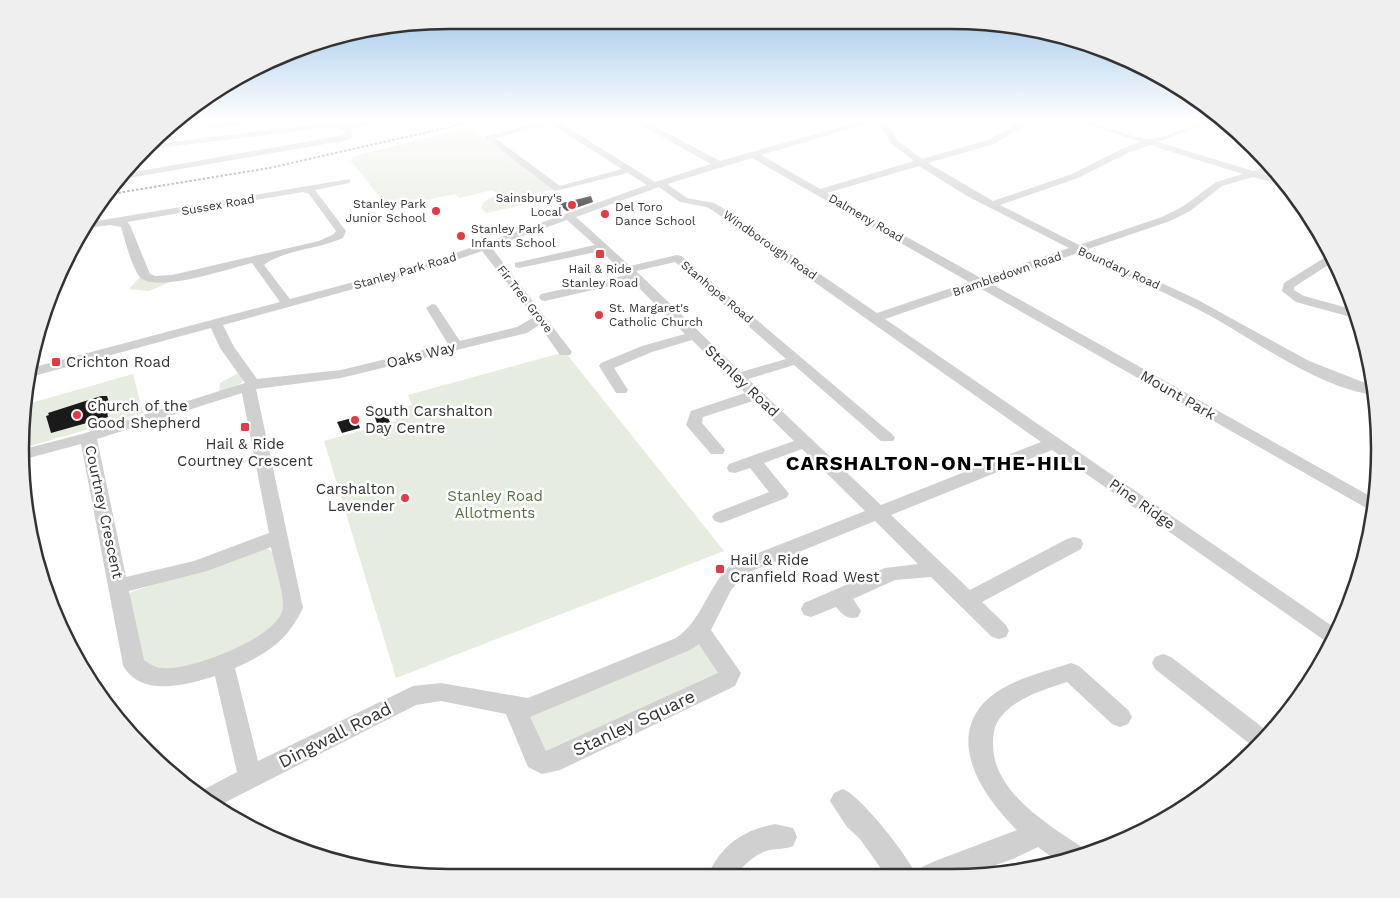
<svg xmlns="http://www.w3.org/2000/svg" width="1400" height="898" viewBox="0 0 1400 898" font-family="'Work Sans',sans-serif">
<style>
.green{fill:#e6ecdf}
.building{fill:#1a1a1a}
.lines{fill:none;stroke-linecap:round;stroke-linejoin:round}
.minor{fill:#d0d0d0;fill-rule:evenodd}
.major{fill:#ababab;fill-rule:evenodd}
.rail{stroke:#888;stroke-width:2;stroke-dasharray:2.5 2;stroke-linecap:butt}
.poi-dot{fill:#e63946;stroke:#fff;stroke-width:2}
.labels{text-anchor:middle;stroke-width:5;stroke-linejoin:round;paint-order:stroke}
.far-poi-label{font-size:12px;fill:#333;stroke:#fff;text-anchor:start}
.far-street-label{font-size:12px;fill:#333;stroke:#fff}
.street-label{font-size:15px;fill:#333;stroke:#fff}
.poi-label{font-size:15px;fill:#333;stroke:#fff;text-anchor:start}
.park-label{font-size:15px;fill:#56703f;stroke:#fff}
.near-street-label{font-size:18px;fill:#333;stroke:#fff}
.district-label{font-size:20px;font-weight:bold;letter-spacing:1px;fill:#000;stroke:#fff}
.rim{fill:none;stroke:#333;stroke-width:2.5}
</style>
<rect width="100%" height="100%" fill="#fff"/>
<!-- green -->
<g class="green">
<polygon points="469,127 555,189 543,192 545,194 539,196 545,200 486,213 481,207 484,202 498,194 492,190 459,198 455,194 389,208 350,160 355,156"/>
<polygon points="143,274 175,280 149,291 129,289"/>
<polygon points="565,352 724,551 396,678 324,441 396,421 392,411 412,405 408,395"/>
<polygon points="238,373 243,380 242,383 219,393 220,383"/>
<polygon points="133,374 143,413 24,448 21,421 24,405"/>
<polygon points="266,548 275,553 286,614 246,648 171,671 143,663 129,595 131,592"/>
<polygon points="699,643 724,671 549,757 528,716"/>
</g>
<!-- building -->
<g class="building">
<polygon points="591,196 593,202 567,211 558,204"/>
<polygon points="101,396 107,396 110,405 106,406 108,417 51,433 46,416 49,415 48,413"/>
<polygon points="383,409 390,422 378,426 373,412"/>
<polygon points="356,417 360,428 342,433 337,422"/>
</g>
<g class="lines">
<!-- minor -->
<g class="minor">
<polygon points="206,120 214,120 214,123 266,121 262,123 209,128 205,126"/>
<polygon points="372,120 389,120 351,129 352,137 348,140 117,180 123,174 344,135 345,132 340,126 150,149 155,144 342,121 348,125"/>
<path d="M546 120H561L559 122 655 182 711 164 632 120H643L720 161 865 120H879L761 155 820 189 914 161 892 144 878 122 879 120H889L887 123 898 141 922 159 988 140 1024 120H1034L994 144 928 163 993 201 1072 174 1124 148 1141 142 1072 120C1099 120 1122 136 1148 139 1162 141 1196 120 1219 120L1158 142 1253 171 1271 166 1275 170 1263 174 1285 181 1291 187 1253 177 1222 186 1190 211 1170 221 1088 249 1198 300 1309 361 1373 386 1375 395C1318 388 1255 340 1205 313 1163 291 1120 273 1078 253L990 283 1377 500 1375 513 978 287 885 319 1338 630 1331 645 1052 450 891 515 970 590 1067 539 1074 537 1081 539 1083 544 1081 549 982 602 1006 625 1009 631 1006 637 999 639 992 637 931 577 895 580 853 599 861 611 858 617C847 620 843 615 836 607L811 617 804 615 801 609 804 603 885 568 918 564 875 521 747 573 731 590 711 630 741 673 735 686 560 770 542 774 528 767 506 714 441 701 416 705 220 805 199 792 237 772 215 676C187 685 140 698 123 665L81 444 25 459 24 449 82 434 245 383 220 348 211 328 30 377 31 368 280 302 252 263C231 268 154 294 140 277 132 268 125 240 121 227L110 225 87 228 91 222 350 179V183L315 190 346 231 343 238C319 249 283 250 264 265L290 299 436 260 647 185 628 173 555 191 484 137ZM551 124 622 169 560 186 495 138ZM1150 145 1243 174 1216 182 1182 207 1162 217 1079 245 1000 205 1078 178 1130 152ZM752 158 969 282 877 313 723 208 714 203 687 198 667 184ZM919 166 967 196 1069 248 981 278 827 193ZM659 187 680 202 707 207 715 212 1041 442 881 505 748 379 794 365 881 441H893L895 438 893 435 681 256 677 255 630 266 576 217ZM303 192 309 194 336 231 334 234 319 241 172 275 155 276 150 274 130 225 127 222ZM567 220 595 245 515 263V267L519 268 601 251 626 275 541 294 539 297 541 300 545 301 632 281 685 334 642 346 601 363 599 366 616 393H626L628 390 614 368 652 352 692 340 745 393 691 411 686 425 711 454H723L725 450 702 423 703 417 753 401 794 441 729 464 727 468 729 472 735 473 750 468 769 492 715 513 712 517 715 521 721 523 727 521 786 498 789 494 786 490 764 463 802 449 865 511 733 563C708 584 703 620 676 638L528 698 441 683 413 686 258 761 235 668C268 653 287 641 303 608L256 389 341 378 527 333 539 325 560 355H570L572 352 491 247ZM482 251 534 317 517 327 460 341 436 305 432 304 426 308 448 344 341 370 257 379 234 347 223 325 444 264ZM675 262 786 359 741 372 636 271ZM242 393 269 533 194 561 126 577 97 439ZM271 547C274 562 284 593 283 607 281 637 194 668 169 668 159 669 152 666 144 660L129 591 207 571ZM699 644 718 673 546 751 530 717 690 650Z"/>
<polygon points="1332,253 1336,260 1294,287 1294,290 1304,296 1355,310 1358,319 1296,302 1282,291 1284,283"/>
<polygon points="1163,654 1171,657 1271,734 1255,748 1155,669 1152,663 1155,657"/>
<path d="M1071 663 1079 666 1128 710 1132 717 1128 724 1120 727 1112 724 1067 682C1046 689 1022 696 1005 712 996 721 993 730 993 743 992 792 1049 825 1085 849L1088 854 1061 864 1038 847 1013 859 961 877H919L922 867 935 861 1017 830C984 798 942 738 990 697 1012 679 1044 672 1071 663Z"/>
<path d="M843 789C861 796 910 858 917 877H887L860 839 847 827 830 801 834 793Z"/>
<path d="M775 824 793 828 797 837 793 846C784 850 775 848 766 851 754 855 743 866 735 876H708C720 846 743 830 775 824Z"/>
</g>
<!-- major -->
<polygon class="major" points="873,120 893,120 888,123"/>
<!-- rail -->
<polyline class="rail" points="105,195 269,168 481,120"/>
</g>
<!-- sky -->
<linearGradient id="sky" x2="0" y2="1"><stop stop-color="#9ec6ea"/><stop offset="0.49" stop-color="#fff"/><stop offset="1" stop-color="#fff" stop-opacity="0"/></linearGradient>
<rect width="1400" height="246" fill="url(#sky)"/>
<!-- markers -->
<g class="poi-dot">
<circle cx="572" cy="205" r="5"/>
<circle cx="436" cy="211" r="5"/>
<circle cx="605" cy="214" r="5"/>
<circle cx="461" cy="236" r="5"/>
<rect x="595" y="249" width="10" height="10" rx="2.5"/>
<circle cx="599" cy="315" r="5"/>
<rect x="51" y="357" width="10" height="10" rx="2.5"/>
<circle cx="77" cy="415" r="5"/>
<circle cx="355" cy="420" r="5"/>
<rect x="240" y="422" width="10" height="10" rx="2.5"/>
<circle cx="405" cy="498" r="5"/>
<rect x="715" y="564" width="10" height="10" rx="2.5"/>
</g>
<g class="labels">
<!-- far-poi labels -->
<g class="far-poi-label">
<text x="562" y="202" text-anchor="end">Sainsbury's<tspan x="562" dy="14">Local</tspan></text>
<text x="426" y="208" text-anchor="end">Stanley Park<tspan x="426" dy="14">Junior School</tspan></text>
<text x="615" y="211">Del Toro<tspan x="615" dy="14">Dance School</tspan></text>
<text x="471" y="233">Stanley Park<tspan x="471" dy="14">Infants School</tspan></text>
<text x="600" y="273" text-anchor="middle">Hail &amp; Ride<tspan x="600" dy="14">Stanley Road</tspan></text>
<text x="609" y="312">St. Margaret's<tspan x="609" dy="14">Catholic Church</tspan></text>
</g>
<!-- far-street labels -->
<g class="far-street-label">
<text transform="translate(218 205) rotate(-10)" y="4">Sussex Road</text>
<text transform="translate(866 218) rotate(30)" y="4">Dalmeny Road</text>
<text transform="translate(770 245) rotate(35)" y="4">Windborough Road</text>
<text transform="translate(1119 268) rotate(24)" y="4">Boundary Road</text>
<text transform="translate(405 271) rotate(-16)" y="4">Stanley Park Road</text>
<text transform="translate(1007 274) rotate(-19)" y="4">Brambledown Road</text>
<text transform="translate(717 292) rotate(40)" y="4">Stanhope Road</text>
<text transform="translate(525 299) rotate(52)" y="4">Fir Tree Grove</text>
</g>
<!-- street labels -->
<g class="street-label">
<text transform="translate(421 355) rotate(-14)" y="5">Oaks Way</text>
<text transform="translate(742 381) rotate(44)" y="5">Stanley Road</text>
<text transform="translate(1178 395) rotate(30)" y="5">Mount Park</text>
<text transform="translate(1142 504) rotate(35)" y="5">Pine Ridge</text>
<text transform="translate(104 512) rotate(78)" y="5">Courtney Crescent</text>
</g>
<!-- poi labels -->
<g class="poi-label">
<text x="66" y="367">Crichton Road</text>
<text x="87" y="411">Church of the<tspan x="87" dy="17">Good Shepherd</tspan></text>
<text x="365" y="416">South Carshalton<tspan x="365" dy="17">Day Centre</tspan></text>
<text x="245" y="449" text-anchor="middle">Hail &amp; Ride<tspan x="245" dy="17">Courtney Crescent</tspan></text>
<text x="395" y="494" text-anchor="end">Carshalton<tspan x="395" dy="17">Lavender</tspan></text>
<text x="730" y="565">Hail &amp; Ride<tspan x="730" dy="17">Cranfield Road West</tspan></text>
</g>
<!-- park labels -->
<g class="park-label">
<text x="495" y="501">Stanley Road<tspan x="495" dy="17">Allotments</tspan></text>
</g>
<!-- near-street labels -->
<g class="near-street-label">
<text transform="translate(634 723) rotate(-25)" y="6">Stanley Square</text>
<text transform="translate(335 735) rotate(-27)" y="6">Dingwall Road</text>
</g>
<!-- district labels -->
<g class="district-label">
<text x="936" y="470">CARSHALTON-ON-THE-HILL</text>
</g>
</g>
<!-- crop -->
<path d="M0 0H1400V898H0ZM449 29H951A420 420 0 0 1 1371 449V449A420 420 0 0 1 951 869H449A420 420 0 0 1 29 449V449A420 420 0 0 1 449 29Z" fill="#efefef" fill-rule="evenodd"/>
<path class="rim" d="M449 29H951A420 420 0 0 1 1371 449V449A420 420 0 0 1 951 869H449A420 420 0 0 1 29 449V449A420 420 0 0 1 449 29Z"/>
</svg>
